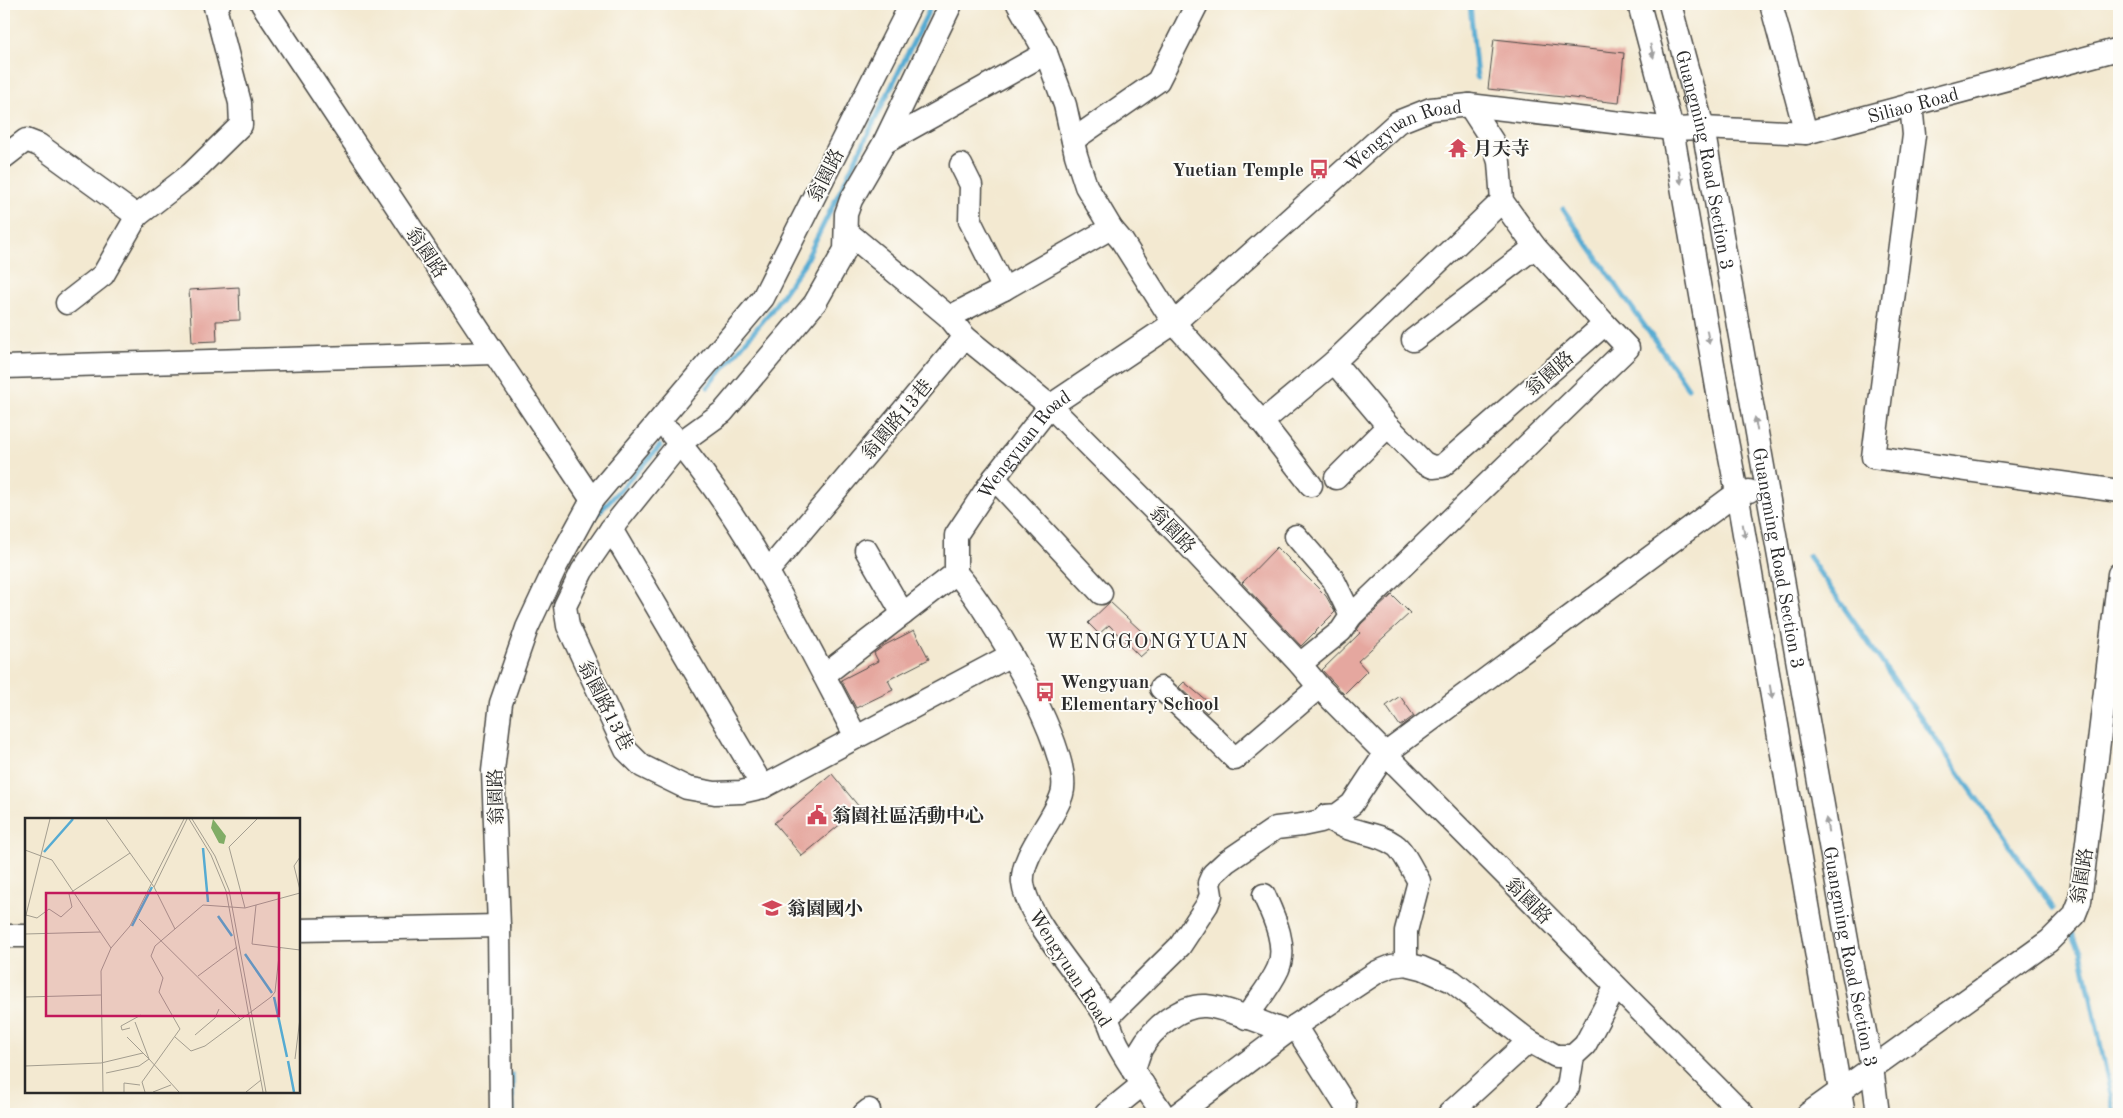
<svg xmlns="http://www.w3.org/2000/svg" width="2123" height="1118" viewBox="0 0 2123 1118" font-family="'Old Standard TT','Noto Serif TC',serif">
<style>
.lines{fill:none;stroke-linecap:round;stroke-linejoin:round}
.stream{stroke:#56abd2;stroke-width:5}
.building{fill:#e5a79f}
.minor-casing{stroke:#494844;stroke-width:25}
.minor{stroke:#fff;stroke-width:22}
.oneway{fill:#a0a0a0}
.labels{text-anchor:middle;stroke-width:4;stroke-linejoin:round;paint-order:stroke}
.street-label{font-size:19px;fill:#2b2b2b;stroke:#fdfcf7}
.poi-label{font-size:19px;font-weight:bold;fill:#2b2b2b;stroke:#fdfcf7;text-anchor:start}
.quarter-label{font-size:21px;letter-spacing:1px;fill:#2b2b2b;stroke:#fdfcf7}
.inset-river{fill:none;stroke:#56abd2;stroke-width:2.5}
.inset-road{fill:none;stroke:#a39d8f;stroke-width:1}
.view{fill:#c2185b;fill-opacity:0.15;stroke:#c2185b;stroke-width:2.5}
.inset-edge{fill:none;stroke:#2b2b2b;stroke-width:2.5}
</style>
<rect width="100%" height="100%" fill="#fdfcf7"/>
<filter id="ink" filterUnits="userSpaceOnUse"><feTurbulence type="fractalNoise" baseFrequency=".02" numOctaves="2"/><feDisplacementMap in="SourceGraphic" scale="10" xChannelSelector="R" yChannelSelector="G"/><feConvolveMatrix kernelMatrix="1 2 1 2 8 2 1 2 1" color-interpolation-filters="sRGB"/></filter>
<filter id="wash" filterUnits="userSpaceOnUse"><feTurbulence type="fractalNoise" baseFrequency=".0096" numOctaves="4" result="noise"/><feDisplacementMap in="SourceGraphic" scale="20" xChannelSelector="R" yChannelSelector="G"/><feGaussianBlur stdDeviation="1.12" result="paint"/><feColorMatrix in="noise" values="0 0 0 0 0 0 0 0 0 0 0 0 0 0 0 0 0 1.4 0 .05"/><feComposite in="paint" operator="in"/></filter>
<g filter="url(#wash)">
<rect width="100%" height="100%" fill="#f3e9d1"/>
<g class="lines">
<!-- stream -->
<g class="stream">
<polyline points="1470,4 1477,78"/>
<polyline points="1563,209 1688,388"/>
<polyline points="708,387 771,311 805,262 932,4"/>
<polyline points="592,520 660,446"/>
<polyline points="1808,556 2053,908"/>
<polyline points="2071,933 2081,951 2115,1114"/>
<polyline points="512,1075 513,1114"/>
</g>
</g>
<g id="blocks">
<!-- building -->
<g class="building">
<polygon points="1494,39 1624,53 1619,103 1488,89"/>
<polygon points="239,287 240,320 216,321 217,341 192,342 189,290"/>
<polygon points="1277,547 1326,596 1335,612 1301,646 1242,583"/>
<polygon points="1392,595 1410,613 1358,661 1367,671 1344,694 1322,670 1360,633 1357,630 1361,624"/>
<polygon points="1110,602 1155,644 1140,657 1109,625 1099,634 1088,623"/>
<polygon points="914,630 929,659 888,680 893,690 856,708 841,680 878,661 874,653 885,645"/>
<polygon points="1184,682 1213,706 1207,713 1179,687"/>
<polygon points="1400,696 1414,716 1400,726 1386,706"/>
<polygon points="832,774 860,808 802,856 774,823"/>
</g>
</g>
</g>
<g filter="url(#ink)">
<use href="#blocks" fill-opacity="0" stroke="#494844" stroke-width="1"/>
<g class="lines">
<defs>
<g id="minor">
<polyline points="262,4 592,500"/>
<polyline points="951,4 884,143 851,200 846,214 845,250 815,303 723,412 680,443 611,529 582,571 565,606 568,626 626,750 642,766 687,788 715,793 741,792 763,787 1011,655"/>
<polyline points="1018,4 1046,53 1065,105 1076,155 1086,186 1111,228 1122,241 1174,323 1262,422 1311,485"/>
<polyline points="1639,4 1672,129 1721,410 1737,493 1844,1114"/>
<path id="s1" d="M1670 4 1703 128 1849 952 1872 1067 1878 1114"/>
<polyline points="1771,4 1806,133"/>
<polyline points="1911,104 1914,135 1873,457 2119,491"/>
<polyline points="1073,140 1158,81 1197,4"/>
<polyline points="884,143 1046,53"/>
<polyline points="4,157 26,140 39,145 137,216 191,174 241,125 240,103 215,7 219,4"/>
<polyline points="961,165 971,185 970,221 1004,289"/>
<polyline points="846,231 949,317 965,337 1050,406 1176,532 1300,664 1319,687 1743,1114"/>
<polyline points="67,303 103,275 137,216"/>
<polyline points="949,317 1004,289 1111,228"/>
<polyline points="1413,340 1535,247"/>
<polyline points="1334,362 1388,426 1424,463 1433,467 1442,466 1605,324 1535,247 1502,201 1499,162 1493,142 1469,105"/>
<polyline points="4,367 494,353"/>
<polyline points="1262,422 1334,362 1502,201"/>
<path d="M670 432C749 523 801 632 856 737"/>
<polyline points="994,478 1101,593"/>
<polyline points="1336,478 1388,426"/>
<polyline points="611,529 763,787"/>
<polyline points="1296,536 1333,579 1351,616 1341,631 1300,664"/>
<polyline points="866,550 903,614"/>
<polyline points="768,571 965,337"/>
<polyline points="1351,616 1628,348 1605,324"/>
<polyline points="824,675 956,573"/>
<polyline points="1161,688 1208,732 1235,759 1319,687"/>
<path d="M1326 816C1346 834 1374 830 1395 845 1403 850 1413 872 1419 881L1406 931V964"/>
<polyline points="299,930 499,926"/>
<polyline points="4,936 26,936"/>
<polyline points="1107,1018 1180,946 1207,905 1211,895 1209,883 1213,874 1226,862 1276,828 1302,825 1321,821 1326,816 1337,815 1352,804 1385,754 1737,493 1749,491"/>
<path d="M1246 1018C1256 1002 1270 987 1278 969 1288 946 1274 917 1264 895"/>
<polyline points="1295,1026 1345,1105"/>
<path d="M1133 1071C1136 1064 1138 1056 1141 1049 1152 1029 1181 1004 1206 1006 1228 1008 1265 1024 1287 1032"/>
<polyline points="501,1114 499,926 493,771 501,703 527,628 556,566 592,500 763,298 911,4"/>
<polyline points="864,1114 869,1110"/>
<polyline points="1106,1114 1143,1084"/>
<path id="s2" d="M1163 1114C1148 1091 1131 1069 1118 1045 1113 1036 1111 1025 1106 1017 1085 981 1027 920 1023 883 1020 855 1054 821 1062 794 1075 752 986 605 956 573V535L994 478 1050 406 1174 323 1398 122 1431 109 1469 105 1672 129 1703 128 1806 133 2119 49"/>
<polyline points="1178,1114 1295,1026 1377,972 1392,966 1406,964 1422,968 1452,981 1529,1041 1556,1056 1573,1056 1585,1045 1615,988"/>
<polyline points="1449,1114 1529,1041"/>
<polyline points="1547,1114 1568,1087 1573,1056"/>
<polyline points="1808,1114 2049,941 2074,916 2080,901 2119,574"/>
</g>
</defs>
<!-- minor casing -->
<use href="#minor" class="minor-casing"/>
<!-- minor -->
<use href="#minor" class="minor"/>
</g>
<!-- one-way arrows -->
<defs><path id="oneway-solid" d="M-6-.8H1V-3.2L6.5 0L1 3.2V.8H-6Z" transform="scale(1.25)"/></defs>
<g class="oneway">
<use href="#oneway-solid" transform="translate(1652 51) rotate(76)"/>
<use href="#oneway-solid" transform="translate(1680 177) rotate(80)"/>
<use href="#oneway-solid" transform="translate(1708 337) rotate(80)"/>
<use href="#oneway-solid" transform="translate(1756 424) rotate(-100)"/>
<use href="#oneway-solid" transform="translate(1744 531) rotate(80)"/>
<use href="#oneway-solid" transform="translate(1771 692) rotate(80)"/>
<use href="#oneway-solid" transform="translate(1827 825) rotate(-100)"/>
</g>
</g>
<!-- icons -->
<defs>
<symbol id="temple-bare" viewBox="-9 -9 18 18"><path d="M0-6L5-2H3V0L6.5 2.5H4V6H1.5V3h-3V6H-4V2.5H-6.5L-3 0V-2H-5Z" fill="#d1495b" stroke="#fdfcf7" stroke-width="2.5" paint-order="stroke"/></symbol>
<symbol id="bus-bare" viewBox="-9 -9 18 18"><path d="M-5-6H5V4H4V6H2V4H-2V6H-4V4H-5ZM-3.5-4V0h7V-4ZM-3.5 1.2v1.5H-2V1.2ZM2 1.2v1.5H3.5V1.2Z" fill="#d1495b" stroke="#fdfcf7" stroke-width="2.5" paint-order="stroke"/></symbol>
<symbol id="civic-bare" viewBox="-9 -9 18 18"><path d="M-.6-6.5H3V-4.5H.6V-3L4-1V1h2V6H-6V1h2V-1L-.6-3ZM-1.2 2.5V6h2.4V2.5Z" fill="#d1495b" stroke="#fdfcf7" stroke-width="2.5" paint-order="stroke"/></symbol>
<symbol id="school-bare" viewBox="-9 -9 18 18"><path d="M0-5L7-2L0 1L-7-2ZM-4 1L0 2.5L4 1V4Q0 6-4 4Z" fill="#d1495b" stroke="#fdfcf7" stroke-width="2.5" paint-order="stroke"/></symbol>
</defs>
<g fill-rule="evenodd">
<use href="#temple-bare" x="1444" y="134" width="28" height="28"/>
<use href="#bus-bare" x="1305" y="155" width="28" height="28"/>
<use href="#bus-bare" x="1031" y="678" width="28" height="28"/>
<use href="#civic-bare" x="803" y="801" width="28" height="28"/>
<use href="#school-bare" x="758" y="894" width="28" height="28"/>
</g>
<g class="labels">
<!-- street labels -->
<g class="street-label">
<text dy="7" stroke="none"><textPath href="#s2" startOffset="1790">Siliao Road</textPath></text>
<text dy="7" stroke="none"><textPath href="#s2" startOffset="1266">Wengyuan Road</textPath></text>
<text dy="7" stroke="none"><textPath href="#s1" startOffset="160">Guangming Road Section 3</textPath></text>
<text transform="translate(825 175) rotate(-63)" y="7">翁園路</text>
<text transform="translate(427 252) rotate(56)" y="7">翁園路</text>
<text transform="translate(1549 373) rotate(-41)" y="7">翁園路</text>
<text transform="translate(896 419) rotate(-50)" y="7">翁園路13巷</text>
<text dy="7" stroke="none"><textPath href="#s2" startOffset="771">Wengyuan Road</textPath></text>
<text transform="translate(1173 529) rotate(46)" y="7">翁園路</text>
<text dy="7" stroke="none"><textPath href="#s1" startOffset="565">Guangming Road Section 3</textPath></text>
<text transform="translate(606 705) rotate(63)" y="7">翁園路13巷</text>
<text transform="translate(495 797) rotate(-91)" y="7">翁園路</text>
<text transform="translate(2081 876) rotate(-81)" y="7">翁園路</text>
<text transform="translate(1529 900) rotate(45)" y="7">翁園路</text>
<text dy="7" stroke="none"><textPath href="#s1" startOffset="970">Guangming Road Section 3</textPath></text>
<text transform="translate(1071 968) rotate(57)" y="7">Wengyuan Road</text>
</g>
<!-- poi labels -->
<g class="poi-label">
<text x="1473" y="155">月天寺</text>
<text x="1304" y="176" text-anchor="end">Yuetian Temple</text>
<text x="1060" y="688">Wengyuan<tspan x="1060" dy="22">Elementary School</tspan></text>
<text x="832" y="822">翁園社區活動中心</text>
<text x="787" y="915">翁園國小</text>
</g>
<!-- quarter labels -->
<g class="quarter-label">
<text x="1147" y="648">WENGGONGYUAN</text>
</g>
</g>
<!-- overview -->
<g transform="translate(25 818)">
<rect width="275" height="275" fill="#f3e9d1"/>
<path d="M188 1 201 18 199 26 194 25 186 10Z" fill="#81ad66"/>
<path class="inset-river" d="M178 30 183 84M19 34 48 1M193 98 207 118M107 108 127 69M220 136 247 175M249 179 262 239M263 243 269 274"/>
<path class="inset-road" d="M81 1 129 69 150 111M164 1 186 37 201 73 238 274M167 1 190 38 204 72 241 274M0 32 27 42 86 130M275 39 269 48 275 72M129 69 162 1M231 87 227 126 275 132M220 90 204 29 232 1M1 97 12 100 24 91 36 99 47 89 44 76 48 73 105 35M0 101 25 1M114 101 215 201M0 116 75 114M173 158 212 129M0 179 76 177M110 204 124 241 154 274M105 210 97 212 96 208 116 197M170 217 190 200 194 191M150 219 166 233 180 228 246 179 250 174 255 129M270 241 275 200M0 248 76 245 118 235M81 255 114 248 124 241 102 219M78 274 76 153 86 130 105 108 159 1M99 274V265L115 267M120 274 117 264 155 211 134 174 138 160 126 138 130 128 178 87 220 90 275 75M128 274 146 267M221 274 236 262"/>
<path class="view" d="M21 75H254V198H21Z"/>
<rect width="275" height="275" class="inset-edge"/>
</g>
<!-- margin -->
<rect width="2123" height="1118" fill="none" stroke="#fdfcf7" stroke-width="20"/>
</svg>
